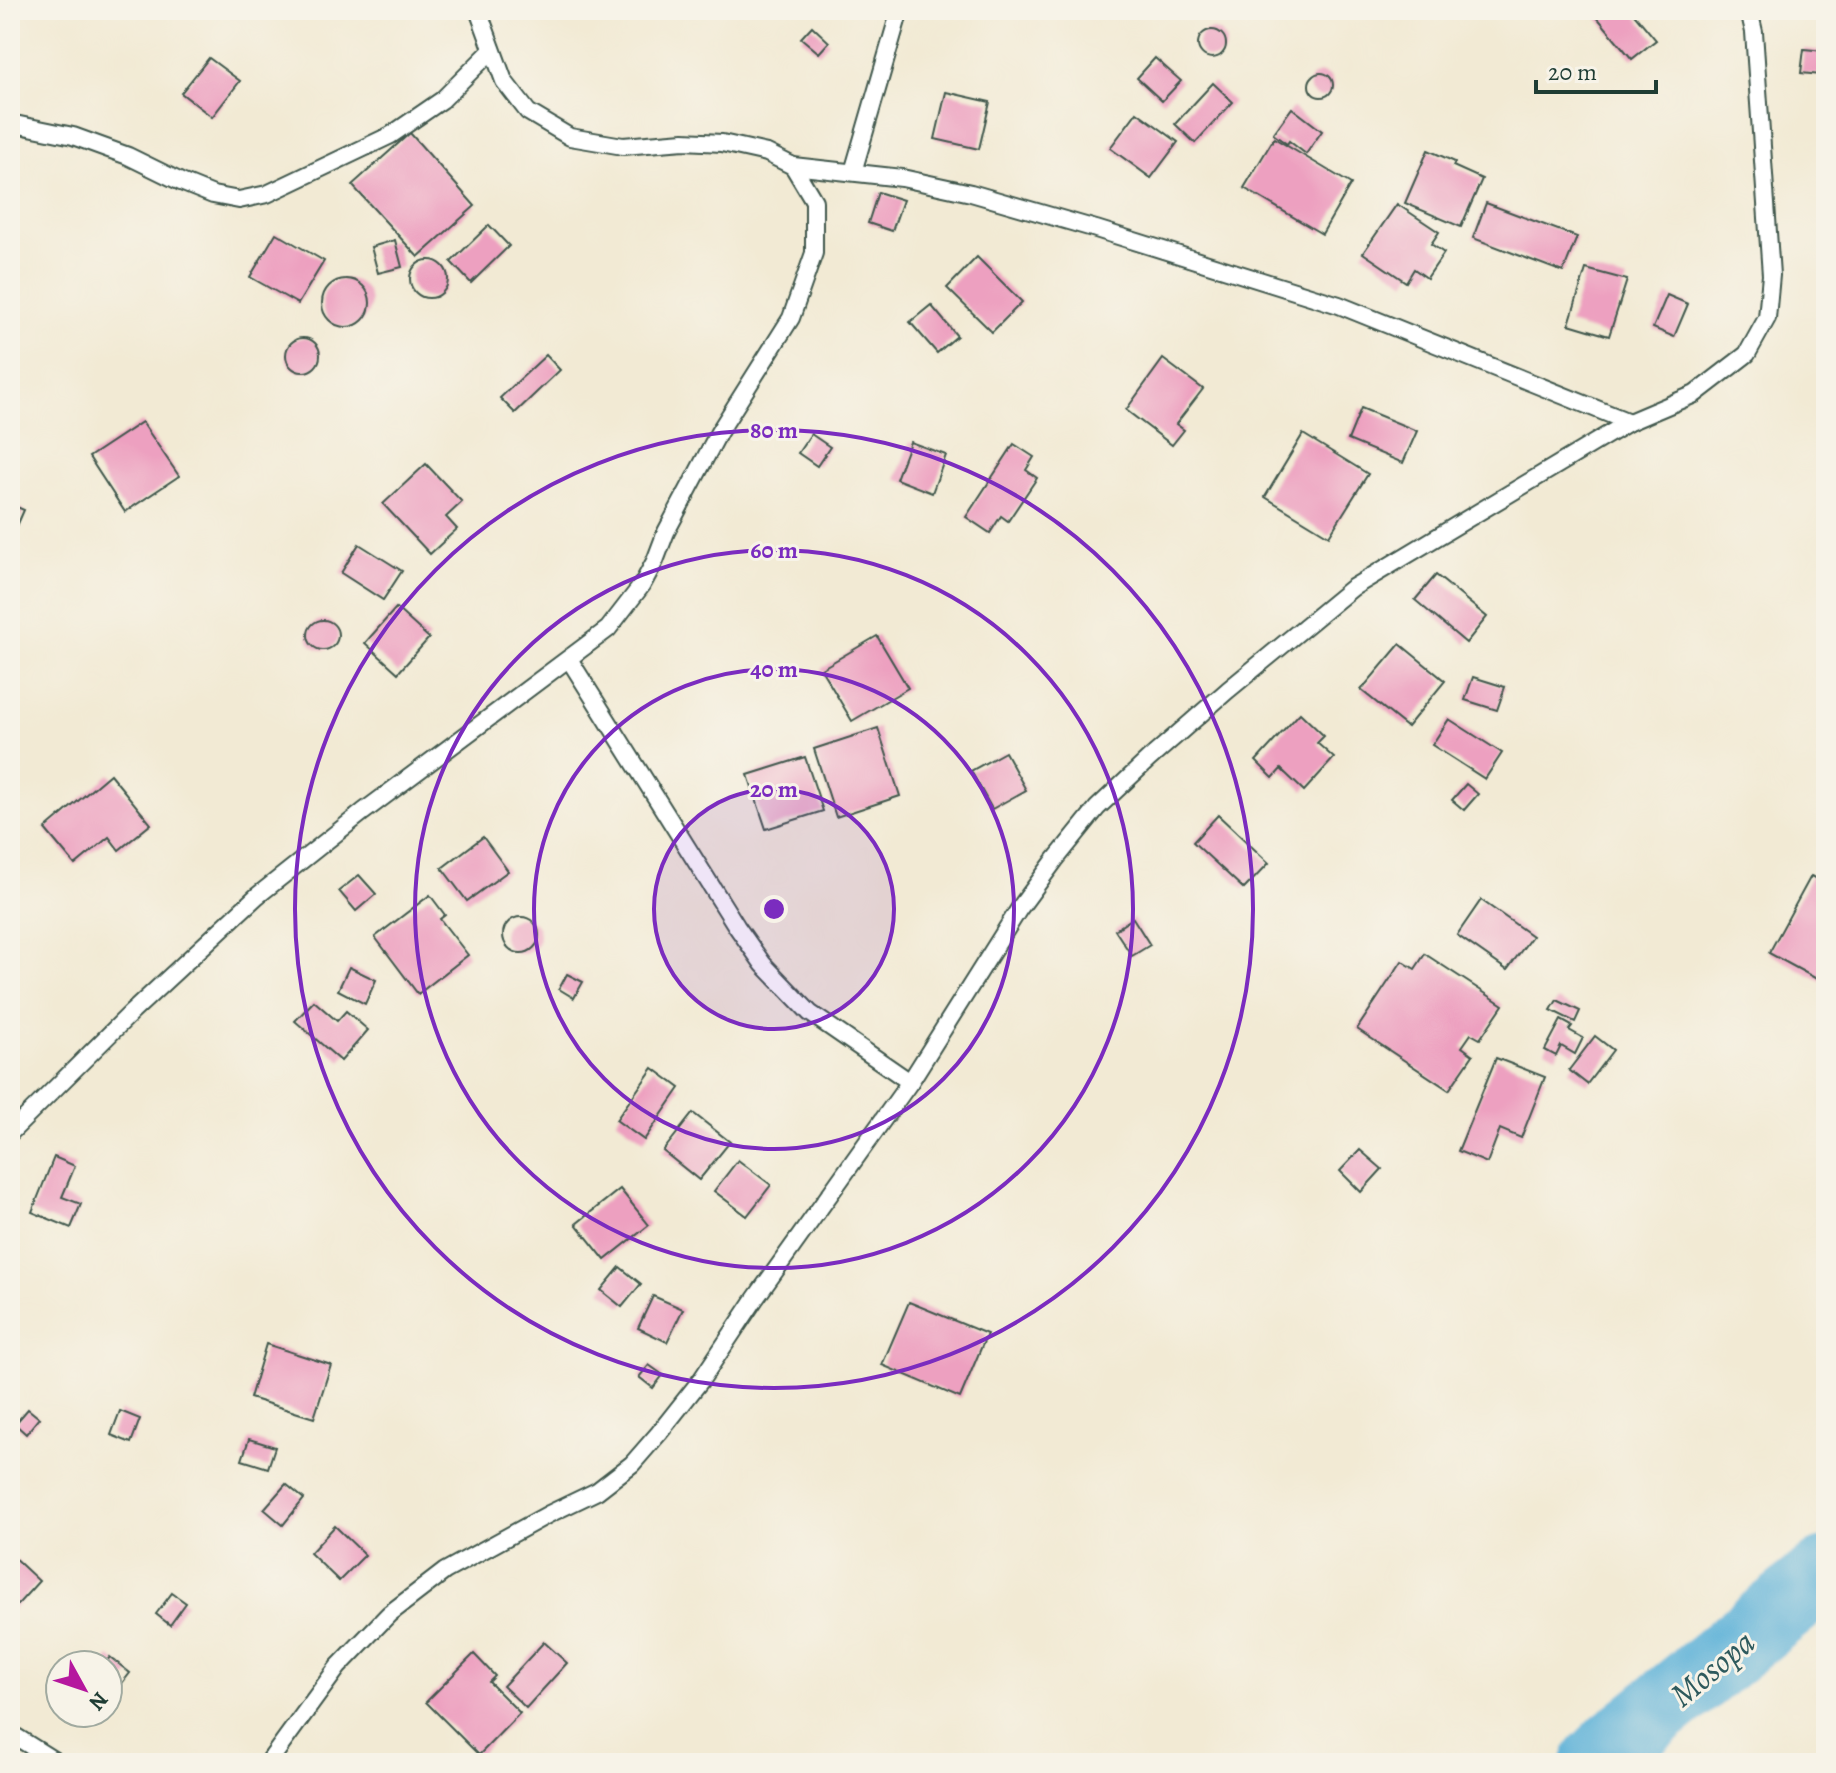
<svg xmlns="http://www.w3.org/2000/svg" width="1836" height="1773" viewBox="0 0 1836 1773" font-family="Alegreya,serif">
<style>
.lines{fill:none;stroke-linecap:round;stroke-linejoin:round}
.river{stroke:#5cb1d8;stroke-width:72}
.building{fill:#eda0c0}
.lane-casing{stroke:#3f574c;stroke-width:20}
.lane{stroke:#fff;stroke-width:16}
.ring{fill:none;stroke:#7b2cbf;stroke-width:4}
.labels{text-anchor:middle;stroke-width:6;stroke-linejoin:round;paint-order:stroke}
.water-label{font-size:34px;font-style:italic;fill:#2e5a5d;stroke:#f7f3e8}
.centre{fill:#7b2cbf;stroke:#f7f3e8;stroke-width:4}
.ring-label{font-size:24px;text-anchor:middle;font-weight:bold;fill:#7b2cbf;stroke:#f7f3e8;stroke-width:6;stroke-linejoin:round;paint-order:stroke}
</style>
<rect width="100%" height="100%" fill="#f7f3e8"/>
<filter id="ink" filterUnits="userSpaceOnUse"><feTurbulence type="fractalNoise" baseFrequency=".0125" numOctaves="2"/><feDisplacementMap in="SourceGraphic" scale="16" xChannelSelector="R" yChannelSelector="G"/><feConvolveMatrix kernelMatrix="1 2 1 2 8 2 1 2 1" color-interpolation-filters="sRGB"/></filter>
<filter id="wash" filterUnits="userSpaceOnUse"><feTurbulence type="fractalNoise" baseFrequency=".006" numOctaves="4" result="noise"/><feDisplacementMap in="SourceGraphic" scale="32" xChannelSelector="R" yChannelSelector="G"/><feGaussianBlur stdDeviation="1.8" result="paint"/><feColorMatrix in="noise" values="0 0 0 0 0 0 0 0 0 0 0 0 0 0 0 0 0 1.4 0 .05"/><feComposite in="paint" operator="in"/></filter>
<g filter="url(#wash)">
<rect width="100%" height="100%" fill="#f2ead4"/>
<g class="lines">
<!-- river -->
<polyline class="river" points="1597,1763 1616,1744 1826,1573"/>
</g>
<g id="blocks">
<!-- building -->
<g class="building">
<polygon points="1591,10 1631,10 1656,40 1632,59"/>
<polygon points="812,26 829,42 819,53 801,38"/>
<circle cx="1212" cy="44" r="14"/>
<polygon points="1804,49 1824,51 1821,75 1801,73"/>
<polygon points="209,58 240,81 212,117 181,93"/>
<polygon points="1155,58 1181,81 1162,101 1137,78"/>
<circle cx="1321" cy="85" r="12"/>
<polygon points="1213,83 1233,102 1195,143 1175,124"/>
<polygon points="946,92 990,102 979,149 935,139"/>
<polygon points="1292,108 1322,131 1306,154 1289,141 1287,144 1273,134"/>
<polygon points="1137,112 1178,142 1151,178 1110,148"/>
<polygon points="410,133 475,206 418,257 352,185"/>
<polygon points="1274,138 1351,184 1322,234 1244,188"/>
<polygon points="1428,150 1455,162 1453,166 1482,179 1461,227 1405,203"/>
<polygon points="878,192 903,200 892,231 868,223"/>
<polygon points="1486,203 1577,237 1563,272 1473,238"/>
<polygon points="1397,204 1439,232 1431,244 1444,253 1427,278 1414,269 1406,282 1363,253"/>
<polygon points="489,225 509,246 471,283 451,262"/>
<polygon points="276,233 324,261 298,304 250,277"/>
<polygon points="395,240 402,267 378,273 371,247"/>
<polygon points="977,257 1022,302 992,332 947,288"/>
<circle cx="429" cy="279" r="19"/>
<polygon points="1586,269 1627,280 1609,336 1569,324"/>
<circle cx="346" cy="303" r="24"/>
<polygon points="1667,295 1688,304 1674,337 1653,328"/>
<polygon points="931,305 957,336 937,353 910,322"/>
<circle cx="303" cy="355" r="17"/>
<polygon points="546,355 560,370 515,413 500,398"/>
<polygon points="1163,359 1203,389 1176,424 1184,430 1172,445 1126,410"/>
<polygon points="1361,408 1417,431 1403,463 1348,440"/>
<polygon points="142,422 179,476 125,512 89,457"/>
<polygon points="811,434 830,447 817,466 798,453"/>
<polygon points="1303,434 1368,474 1329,536 1265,497"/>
<polygon points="910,442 946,455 932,493 896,479"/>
<polygon points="1014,444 1034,457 1026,470 1037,478 1008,521 1001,516 990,533 966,517"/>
<polygon points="426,464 462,502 446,517 457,529 430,554 383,504"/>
<polygon points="10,504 24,510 10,542"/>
<polygon points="359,544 402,571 383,600 341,573"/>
<polygon points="1436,575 1487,617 1466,643 1415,600"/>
<polygon points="396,608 429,638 398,673 365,643"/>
<circle cx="323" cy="635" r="15"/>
<polygon points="877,636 908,688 852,721 821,669"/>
<polygon points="1400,644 1445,681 1407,727 1361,690"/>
<polygon points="1473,677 1505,687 1497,710 1465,700"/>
<polygon points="1300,713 1324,736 1317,743 1334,758 1304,791 1281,769 1273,778 1256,761"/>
<polygon points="1449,719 1502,753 1485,779 1432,745"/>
<polygon points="878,728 900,796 836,817 814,749"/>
<polygon points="1005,752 1026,790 992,809 971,771"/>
<polygon points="805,757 823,811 766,829 748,775"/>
<polygon points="110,774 151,824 119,850 109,837 75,865 45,829"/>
<polygon points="1466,784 1478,794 1464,810 1452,800"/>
<polygon points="1218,815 1269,863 1244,889 1193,842"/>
<polygon points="483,837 508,871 467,901 442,868"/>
<polygon points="359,875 376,894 356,911 339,891"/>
<polygon points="1811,876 1826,884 1826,984 1769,953"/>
<polygon points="430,895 445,915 440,919 468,955 418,994 375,937"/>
<polygon points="1481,900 1532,936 1507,970 1457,935"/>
<circle cx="521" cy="935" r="18"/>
<polygon points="1133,918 1150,945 1132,956 1115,930"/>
<polygon points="1425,954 1503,1005 1480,1039 1471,1034 1462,1047 1473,1055 1449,1090 1357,1029 1402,961 1415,969"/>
<polygon points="349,967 376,980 365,1004 338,990"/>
<polygon points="567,974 583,982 574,998 559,989"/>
<polygon points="1557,1000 1580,1011 1575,1022 1551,1010"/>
<polygon points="314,1001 337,1021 346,1011 368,1030 341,1061 295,1021"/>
<polygon points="1561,1020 1572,1026 1569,1030 1583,1038 1575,1054 1561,1046 1556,1056 1545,1050"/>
<polygon points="1595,1036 1613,1050 1587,1084 1569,1070"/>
<polygon points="1496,1058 1545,1077 1521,1138 1500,1129 1487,1163 1458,1151"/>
<polygon points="653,1068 680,1088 644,1140 616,1120"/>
<polygon points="693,1113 730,1142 699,1180 663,1151"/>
<polygon points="1360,1150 1382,1169 1361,1192 1340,1171"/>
<polygon points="54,1157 75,1166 62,1197 81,1204 71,1228 32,1212"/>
<polygon points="738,1160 771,1185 747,1216 714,1191"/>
<polygon points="620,1189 649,1225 605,1260 576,1224"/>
<polygon points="620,1267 641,1284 622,1307 601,1290"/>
<polygon points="653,1296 683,1309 667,1342 638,1328"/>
<polygon points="909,1302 987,1334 960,1398 882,1365"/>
<polygon points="266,1344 331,1365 314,1418 250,1398"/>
<polygon points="649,1365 663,1375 653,1388 639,1377"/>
<polygon points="28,1409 39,1418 26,1434 15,1424"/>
<polygon points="120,1411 140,1419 131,1443 111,1435"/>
<polygon points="249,1439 275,1447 268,1468 242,1460"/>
<polygon points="286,1484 304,1499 283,1525 264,1509"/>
<polygon points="335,1526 365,1555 339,1581 310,1553"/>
<polygon points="10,1554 39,1581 10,1613"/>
<polygon points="172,1593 186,1603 170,1625 156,1614"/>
<polygon points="544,1642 567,1663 526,1708 503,1686"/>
<polygon points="474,1654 495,1676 489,1682 520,1713 479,1755 426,1702"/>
<polygon points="110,1657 130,1673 108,1701 108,1665 104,1665"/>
</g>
</g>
</g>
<g filter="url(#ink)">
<use href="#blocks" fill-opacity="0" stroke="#3f574c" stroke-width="2"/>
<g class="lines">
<defs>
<g id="lane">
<polyline points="478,10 504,81 528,112 570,137 623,146 684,141 722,143 767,153 793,166 902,178 971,193 1096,229 1339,305 1629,422"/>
<polyline points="10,123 73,136 128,156 181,182 213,195 239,200 267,194 391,135 442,100 492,50"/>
<polyline points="853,172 900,10"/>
<polyline points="569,659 737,927 763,964 810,1013 910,1082"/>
<polyline points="10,1133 132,1012 257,896 363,812 608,629 642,585 655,561 666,532 719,432 791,318 814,253 814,201 793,166"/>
<polyline points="10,1733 58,1763"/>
<polyline points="268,1763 338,1667 389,1614 445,1571 549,1514 597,1491 632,1464 659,1433 701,1380 755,1299 910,1082 1019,909 1055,860 1097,808 1149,759 1228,690 1352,588 1629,422 1695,394 1747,354 1767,318 1771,275 1754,32 1749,10"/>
</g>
</defs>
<!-- lane casing -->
<use href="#lane" class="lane-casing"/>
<!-- lane -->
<use href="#lane" class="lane"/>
</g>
</g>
<!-- distance rings -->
<circle cx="774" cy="909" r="120" fill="#7b2cbf" fill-opacity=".12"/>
<g class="ring">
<circle cx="774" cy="909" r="120"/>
<circle cx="774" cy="909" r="240"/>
<circle cx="774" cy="909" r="359"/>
<circle cx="774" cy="909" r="479"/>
</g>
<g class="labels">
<!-- water labels -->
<g class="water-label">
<text transform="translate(1712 1668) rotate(-40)" y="12">Mosopa</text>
</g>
</g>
<circle cx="774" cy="909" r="12" class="centre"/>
<g class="ring-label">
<text x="774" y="438">80 m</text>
<text x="774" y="558">60 m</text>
<text x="774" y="677">40 m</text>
<text x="774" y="797">20 m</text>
</g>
<!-- margin -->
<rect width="1836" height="1773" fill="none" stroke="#f7f3e8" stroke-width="40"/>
<!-- north arrow -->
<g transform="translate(84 1689) rotate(130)"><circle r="38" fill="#f7f3e8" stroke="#a1aaa0" stroke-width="2"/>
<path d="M0-6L14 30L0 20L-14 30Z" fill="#b5179e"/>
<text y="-12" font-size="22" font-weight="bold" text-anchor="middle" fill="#1f3d34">N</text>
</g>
<!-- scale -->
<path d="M1536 80v12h120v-12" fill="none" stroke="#1f3d34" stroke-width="4"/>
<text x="1548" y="80" font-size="24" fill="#1f3d34" stroke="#f7f3e8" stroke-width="6" paint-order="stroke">20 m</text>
</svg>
